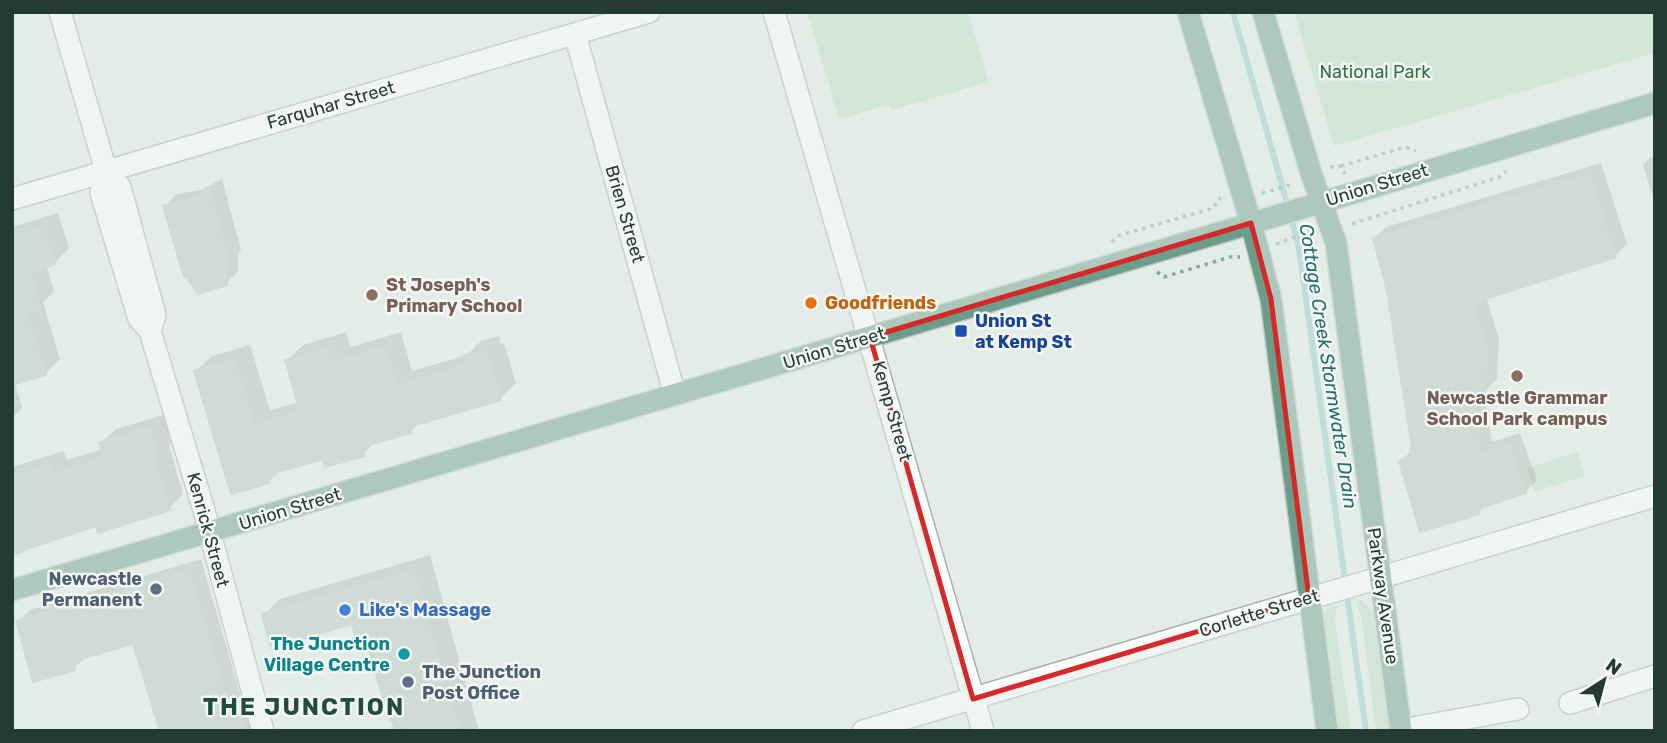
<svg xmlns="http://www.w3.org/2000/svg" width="1667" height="743" viewBox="0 0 1667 743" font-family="Rubik,sans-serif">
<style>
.green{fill:#bedbc3}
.shadow{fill:#0003}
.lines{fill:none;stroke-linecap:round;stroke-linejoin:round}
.stream{stroke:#90c9cc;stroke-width:6}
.building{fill:#b9c6c0;stroke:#b6c5bd;stroke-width:2}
.minor-casing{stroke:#a6b3ad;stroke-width:24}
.major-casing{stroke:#c2c8c6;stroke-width:24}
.path{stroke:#87ac9c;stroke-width:3.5;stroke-dasharray:3.5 5;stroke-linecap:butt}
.minor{stroke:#fff;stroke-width:21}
.major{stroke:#6c9d8b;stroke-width:21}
.marked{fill:none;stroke:#d62828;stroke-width:5;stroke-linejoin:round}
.education-dot{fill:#8d6e63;stroke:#f3f8f5;stroke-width:2.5}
.food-dot{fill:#e8710a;stroke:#f3f8f5;stroke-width:2.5}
.transit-dot{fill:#1a4fb4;stroke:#f3f8f5;stroke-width:2.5}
.service-dot{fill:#5c6f8a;stroke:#f3f8f5;stroke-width:2.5}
.shop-dot{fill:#3f7fe0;stroke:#f3f8f5;stroke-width:2.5}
.culture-dot{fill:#0f9aa8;stroke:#f3f8f5;stroke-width:2.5}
.labels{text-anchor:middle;stroke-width:5;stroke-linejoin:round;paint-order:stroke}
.park-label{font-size:18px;fill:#326f43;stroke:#f3f8f5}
.street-label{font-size:18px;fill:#243b33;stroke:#f3f8f5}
.education-label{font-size:18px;font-weight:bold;fill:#785e54;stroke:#f3f8f5;text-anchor:start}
.food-label{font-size:18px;font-weight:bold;fill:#c56008;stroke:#f3f8f5;text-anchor:start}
.transit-label{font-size:18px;font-weight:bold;fill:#164399;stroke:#f3f8f5;text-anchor:start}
.service-label{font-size:18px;font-weight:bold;fill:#4e5e75;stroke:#f3f8f5;text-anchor:end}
.shop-label{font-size:18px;font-weight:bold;fill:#366cbe;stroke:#f3f8f5;text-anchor:start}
.culture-label{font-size:18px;font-weight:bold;fill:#0d838f;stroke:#f3f8f5;text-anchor:end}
.water-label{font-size:19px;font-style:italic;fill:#246d72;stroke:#f3f8f5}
.district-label{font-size:24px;font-weight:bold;letter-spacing:2px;fill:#224c3d;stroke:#f3f8f5}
</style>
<rect width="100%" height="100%" fill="#e3ece7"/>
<!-- green -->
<g class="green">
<polygon points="807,12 968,12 989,82 892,110 888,105 839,119"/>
<polygon points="1294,12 1655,12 1655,53 1334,146"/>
<polygon points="1577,452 1585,476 1534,492 1527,468"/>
<polygon points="1361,600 1374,613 1390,731 1376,731 1361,616 1357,601"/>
<polygon points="1332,606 1337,607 1335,621 1351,731 1336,731 1321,618 1323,613"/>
</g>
<!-- shadow -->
<g class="shadow">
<polygon points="1655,154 1655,204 1643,165"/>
<polygon points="1601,163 1627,244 1615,256 1486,297 1499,339 1497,379 1484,392 1492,442 1520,433 1537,480 1525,492 1487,504 1478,513 1401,461 1412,450 1389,291 1374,239 1386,227"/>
<polygon points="222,179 241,250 238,254 238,271 226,284 165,206 177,194 201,190"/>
<polygon points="58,213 69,248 54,263 46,265 54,291 43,302 60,359 45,374 15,383 22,408 12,418 12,227"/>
<polygon points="346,332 351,347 401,332 412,371 467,355 481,341 499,336 501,344 504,343 516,383 500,398 420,422 411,431 376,441 363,454 324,457 281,469 269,481 196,371 212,356 250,345 270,410 299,402 287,361 303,345"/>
<polygon points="163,415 172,442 169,445 183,494 169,508 97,524 29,547 22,553 12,556 12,456 15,466 64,451 67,460 103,449 101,443 116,429"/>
<polygon points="430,555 479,731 394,731 369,644 354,621 264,615 280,599"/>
<polygon points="201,559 242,701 250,699 256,720 250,726 251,731 156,731 161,727 134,641 86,657 74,668 18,622 30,610"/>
</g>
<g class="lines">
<!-- stream -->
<polyline class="stream" points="1233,12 1298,242 1366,731"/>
</g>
<!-- building -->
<g class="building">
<polygon points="1589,174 1616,257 1473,303 1488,352 1485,393 1472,395 1480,453 1508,444 1526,493 1477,509 1479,514 1420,532 1399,461 1413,457 1410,449 1412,448 1387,291 1373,238"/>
<polygon points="210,189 230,264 227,266 227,285 198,294 187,277 184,277 163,206 188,201"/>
<polygon points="44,227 55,264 30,272 40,308 27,312 46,375 12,385 12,229 16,228 18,234"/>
<polygon points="331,347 335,361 385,347 397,385 466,365 463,356 484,350 486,358 488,357 501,400 409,427 411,433 361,447 364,456 325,467 323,459 275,473 276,475 268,477 270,483 231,494 194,371 234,359 254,425 300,411 285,360"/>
<polygon points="149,428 158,459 154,459 170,510 98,533 96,526 12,554 12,476 50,465 52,474 104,458 99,443"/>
<polygon points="189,570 230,712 239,709 245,731 160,731 133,644 73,661 75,670 33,682 16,621"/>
<polygon points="414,570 447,691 460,731 402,731 399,719 390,721 367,645 356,639 352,624 271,648 262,614"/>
</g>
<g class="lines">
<defs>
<g id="minor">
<polyline points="60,12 106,171 120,187 155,315 150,331"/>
<polyline points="774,12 983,731"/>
<polyline points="575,34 675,395"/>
<polyline points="106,171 101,193 139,319 150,331 203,507 263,731"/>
<polyline points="12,199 649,12"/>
<polyline points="1570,703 1655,676"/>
<polyline points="1401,730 1518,709"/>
<polyline points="863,731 1655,496"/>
</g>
<g id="major">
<polyline points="1188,12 1251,223 1271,299 1327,731"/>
<polyline points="1263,12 1311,173 1336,243 1401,731"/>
<polyline points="12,590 826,350 1655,103"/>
</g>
</defs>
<!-- minor casing -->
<use href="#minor" class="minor-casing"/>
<!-- major casing -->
<use href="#major" class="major-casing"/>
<!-- path -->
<g class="path">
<polyline points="1341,166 1405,147 1416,151"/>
<polyline points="1330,167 1341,166 1345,174"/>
<polyline points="1263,192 1263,193 1294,184"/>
<polyline points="1352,224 1499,177 1506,171"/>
<polyline points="1112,242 1117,236 1214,208 1218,199 1221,198"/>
<polyline points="1276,244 1311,231"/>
<polyline points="1157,272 1164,277 1230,257 1240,257"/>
</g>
<!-- minor -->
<use href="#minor" class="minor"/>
<!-- major -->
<use href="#major" class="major"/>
</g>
<!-- marked area -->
<path d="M0 0H1667V743H0ZM1251 223 1271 299 1309 598 973 699 870 337Z" fill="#e3ece7" fill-opacity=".55" fill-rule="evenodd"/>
<path class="marked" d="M1251 223 1271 299 1309 598 973 699 870 337Z"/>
<!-- markers -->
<g class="education-dot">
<circle cx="372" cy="295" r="7"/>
<circle cx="1517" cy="376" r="7"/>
</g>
<circle class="food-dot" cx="811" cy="303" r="7"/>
<rect class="transit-dot" x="954" y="324" width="14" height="14" rx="3.5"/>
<g class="service-dot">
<circle cx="156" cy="589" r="7"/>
<circle cx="408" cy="682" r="7"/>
</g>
<circle class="shop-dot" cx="345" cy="610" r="7"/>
<circle class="culture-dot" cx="404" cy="654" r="7"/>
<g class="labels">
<!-- park labels -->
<g class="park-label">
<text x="1375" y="78">National Park</text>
</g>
<!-- street labels -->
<g class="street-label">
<text transform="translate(331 105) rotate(-16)" y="6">Farquhar Street</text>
<text transform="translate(1377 185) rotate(-17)" y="6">Union Street</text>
<text transform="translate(625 214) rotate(74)" y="6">Brien Street</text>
<text transform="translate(834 348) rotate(-17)" y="6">Union Street</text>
<text transform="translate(892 411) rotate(74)" y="6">Kemp Street</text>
<text transform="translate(290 509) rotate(-17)" y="6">Union Street</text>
<text transform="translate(208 530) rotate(75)" y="6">Kenrick Street</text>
<text transform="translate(1383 596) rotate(82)" y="6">Parkway Avenue</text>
<text transform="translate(1259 613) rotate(-17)" y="6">Corlette Street</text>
</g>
<!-- education labels -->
<g class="education-label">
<text x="386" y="291">St Joseph's<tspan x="386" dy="21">Primary School</tspan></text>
<text x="1517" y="404" text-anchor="middle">Newcastle Grammar<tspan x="1517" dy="21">School Park campus</tspan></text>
</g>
<!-- food labels -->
<g class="food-label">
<text x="825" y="309">Goodfriends</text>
</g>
<!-- transit labels -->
<g class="transit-label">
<text x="975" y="327">Union St<tspan x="975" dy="21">at Kemp St</tspan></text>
</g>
<!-- service labels -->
<g class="service-label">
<text x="142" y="585">Newcastle<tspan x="142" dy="21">Permanent</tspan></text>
<text x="422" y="678" text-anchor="start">The Junction<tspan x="422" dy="21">Post Office</tspan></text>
</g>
<!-- shop labels -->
<g class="shop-label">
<text x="359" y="616">Like's Massage</text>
</g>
<!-- culture labels -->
<g class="culture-label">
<text x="390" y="650">The Junction<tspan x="390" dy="21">Village Centre</tspan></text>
</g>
<!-- water labels -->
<g class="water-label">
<text transform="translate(1329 366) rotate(81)" y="7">Cottage Creek Stormwater Drain</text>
</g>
<!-- district labels -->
<g class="district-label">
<text x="304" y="715">THE JUNCTION</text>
</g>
</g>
<!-- border -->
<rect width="1667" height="743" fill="none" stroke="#243b33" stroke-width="28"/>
<!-- north arrow -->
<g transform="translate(1604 680) rotate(36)" stroke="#f3f8f5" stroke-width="5" paint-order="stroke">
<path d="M0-5L12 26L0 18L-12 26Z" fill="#243b33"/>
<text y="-10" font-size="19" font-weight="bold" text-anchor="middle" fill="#243b33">N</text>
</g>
</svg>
